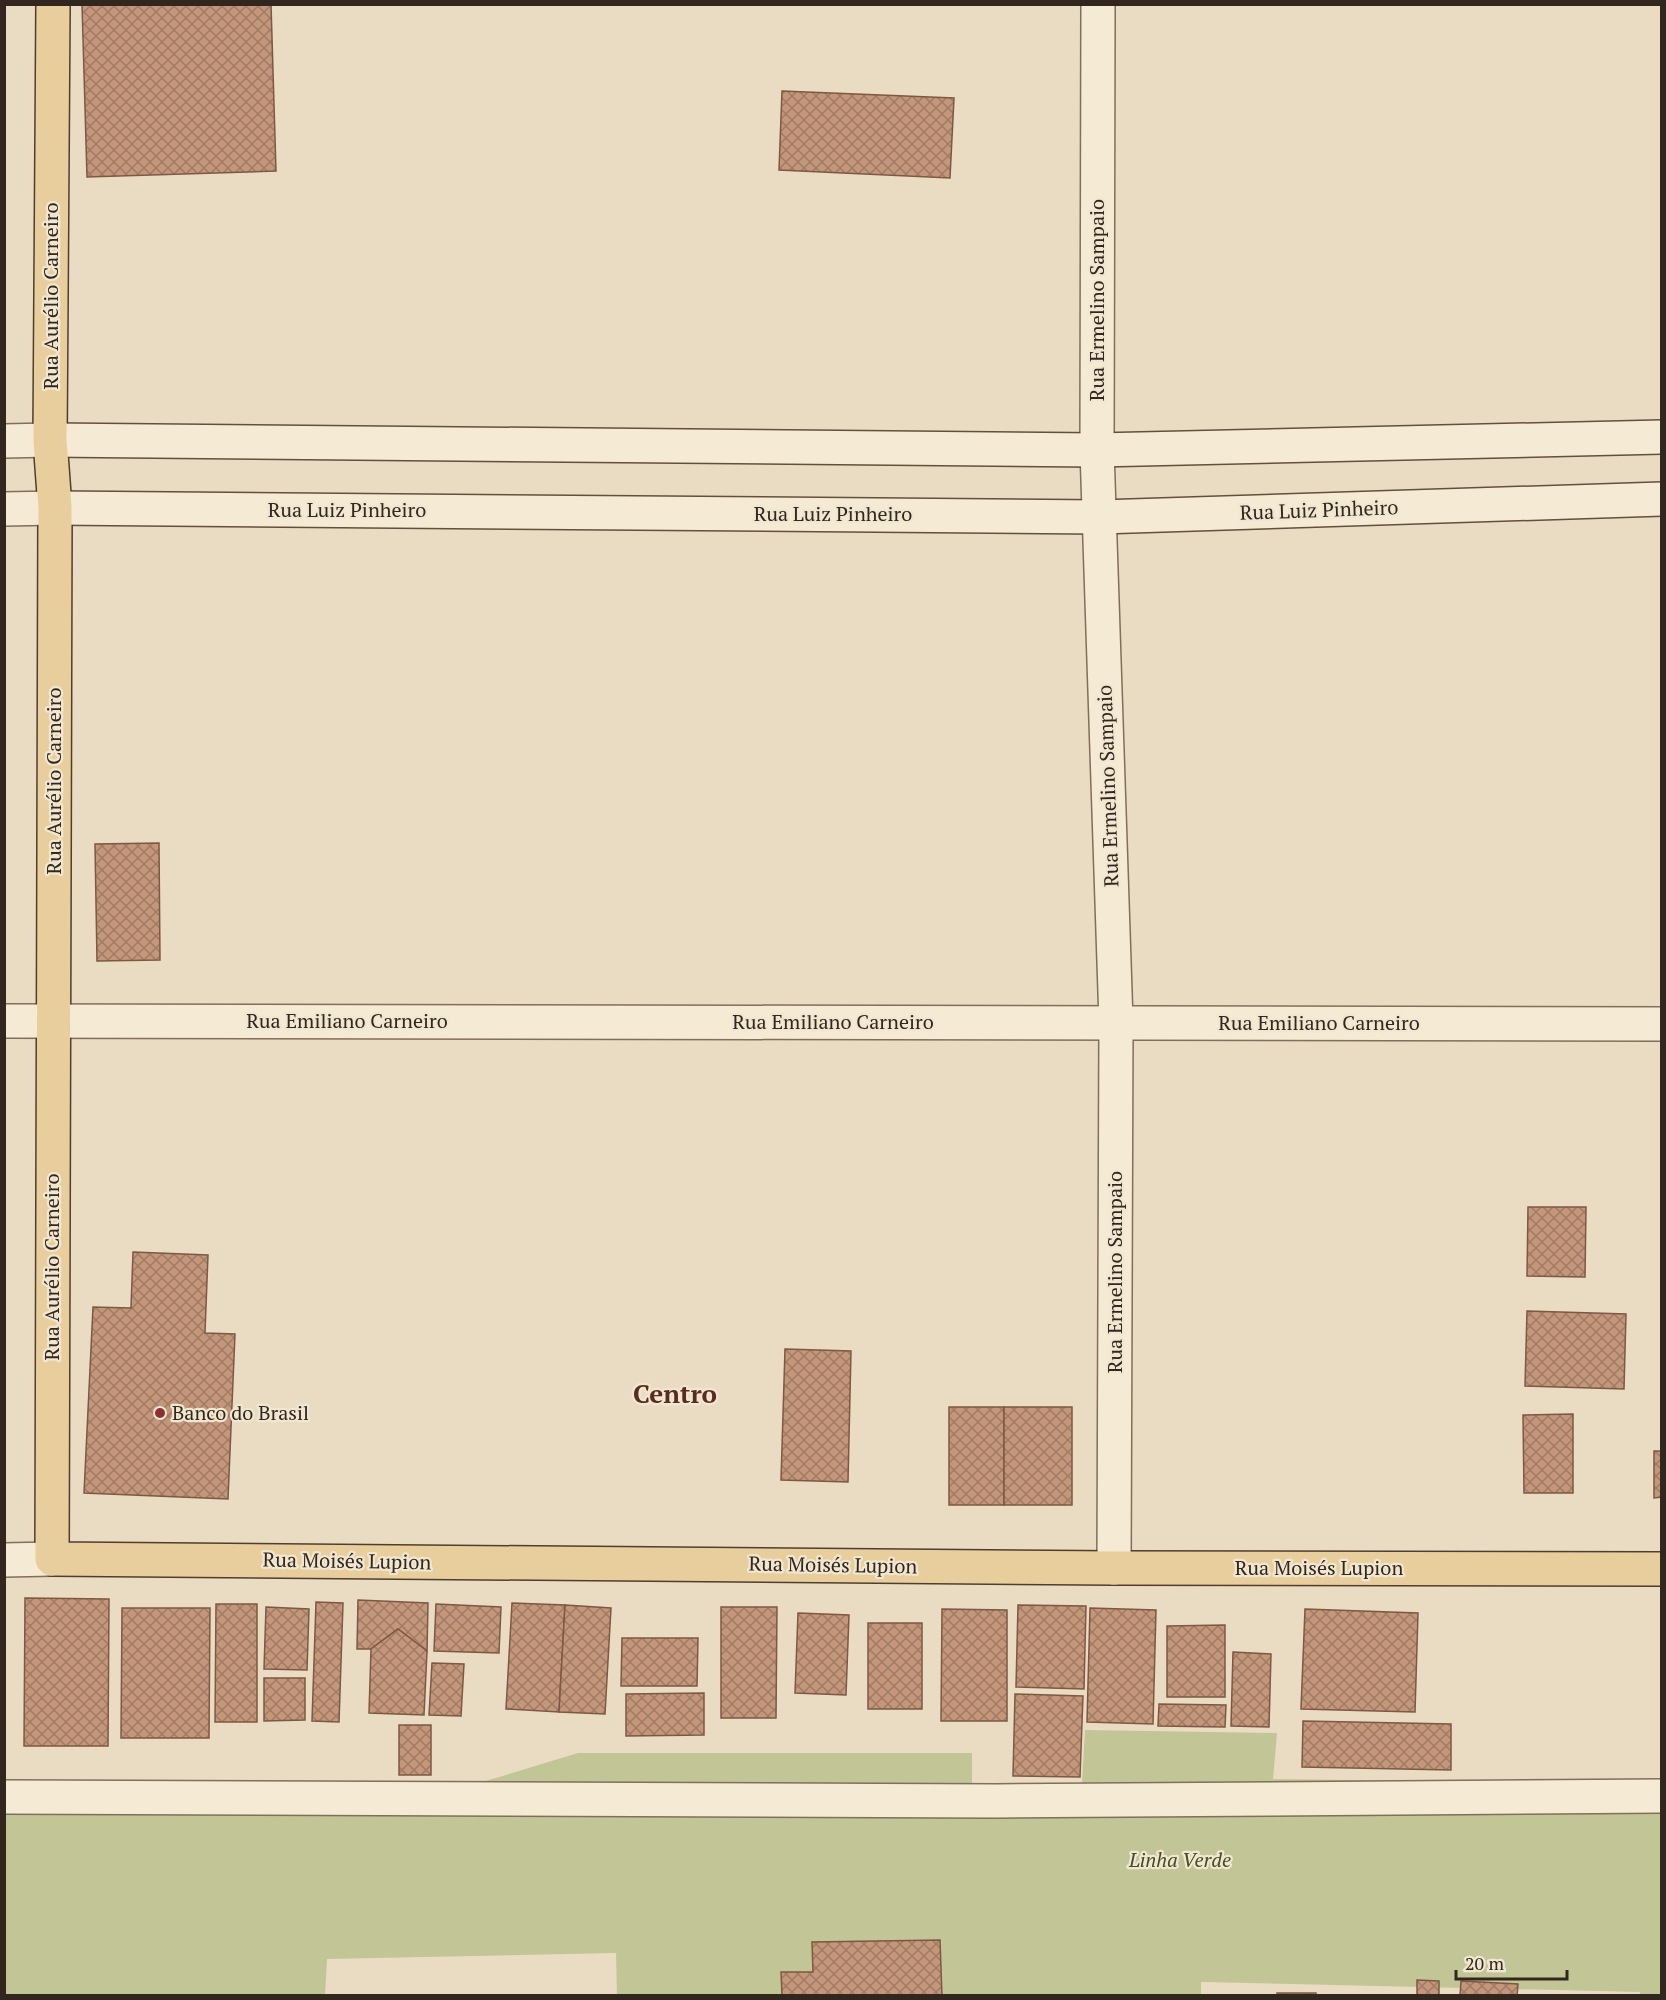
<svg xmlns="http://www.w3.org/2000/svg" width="1666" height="2000" viewBox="0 0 1666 2000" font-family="'PT Serif',serif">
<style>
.park{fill:#c2c697}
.building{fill:url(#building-cross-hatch);stroke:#7e5843;stroke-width:1.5}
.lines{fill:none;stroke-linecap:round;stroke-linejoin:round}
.street-casing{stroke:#816e5b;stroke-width:36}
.secondary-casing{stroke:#634f3e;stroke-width:36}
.primary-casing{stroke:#4f3d2f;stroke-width:36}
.street{stroke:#f5ead4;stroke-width:33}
.secondary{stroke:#f5ead4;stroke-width:33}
.primary{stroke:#e9ce9d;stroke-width:33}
.poi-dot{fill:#8a3135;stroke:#f1e7d1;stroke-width:2}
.labels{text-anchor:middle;stroke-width:4.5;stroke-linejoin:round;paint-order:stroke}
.street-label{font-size:20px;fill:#32271e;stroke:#f1e7d1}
.poi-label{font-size:20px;fill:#32271e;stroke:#f1e7d1;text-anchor:start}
.park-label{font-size:20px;font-style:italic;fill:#444d26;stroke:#f1e7d1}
.district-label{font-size:26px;font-weight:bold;fill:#5a2b21;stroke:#f1e7d1}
</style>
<defs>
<pattern id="building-cross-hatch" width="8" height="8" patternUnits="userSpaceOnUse" patternTransform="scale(1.5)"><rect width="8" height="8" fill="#c4977b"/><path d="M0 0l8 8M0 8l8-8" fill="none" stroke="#a07b64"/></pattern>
</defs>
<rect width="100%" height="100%" fill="#e9dcc2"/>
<!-- park -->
<polygon class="park" points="1085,1730 1277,1733 1273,1779 1661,1784 1661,1995 1640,1995 1640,1992 1201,1982 1201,1996 617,1996 616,1953 327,1959 325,1995 5,1996 5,1781 466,1787 578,1753 972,1753 972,1786 1082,1784"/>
<!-- building -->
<g class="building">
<polygon points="82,4 271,4 276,171 87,177"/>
<polygon points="782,91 954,98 950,178 779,170"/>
<polygon points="159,843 160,960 97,961 95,844"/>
<polygon points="1528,1207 1586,1207 1585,1277 1527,1276"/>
<polygon points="133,1252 208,1255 205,1333 235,1334 228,1499 84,1493 93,1307 131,1308"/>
<polygon points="1527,1311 1626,1314 1624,1389 1525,1386"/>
<polygon points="785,1349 851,1351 848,1482 781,1480"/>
<rect x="949" y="1407" width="55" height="98"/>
<rect x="1004" y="1407" width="68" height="98"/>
<polygon points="1573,1414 1573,1493 1524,1493 1523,1415"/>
<polygon points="1654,1451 1662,1451 1662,1497 1654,1498"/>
<polygon points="25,1598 109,1599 108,1746 24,1746"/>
<polygon points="358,1600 428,1603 427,1651 398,1629 371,1649 357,1649"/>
<polygon points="316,1602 343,1603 339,1722 312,1721"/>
<polygon points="512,1603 565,1605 559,1712 506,1709"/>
<polygon points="216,1604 257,1604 257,1722 215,1722"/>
<polygon points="436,1604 501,1607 499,1653 434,1651"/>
<polygon points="565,1605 611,1608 605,1714 559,1712"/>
<polygon points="1018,1605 1086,1606 1084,1689 1016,1687"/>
<polygon points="266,1607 309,1609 307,1670 264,1669"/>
<polygon points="721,1607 777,1607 776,1718 721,1718"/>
<polygon points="122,1608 210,1608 209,1738 121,1738"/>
<polygon points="1090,1608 1156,1610 1153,1724 1087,1722"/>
<polygon points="942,1609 1007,1610 1007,1721 941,1721"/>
<polygon points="1305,1609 1418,1613 1415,1712 1301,1709"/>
<polygon points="798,1613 849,1615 846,1695 795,1693"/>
<rect x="868" y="1623" width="54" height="86"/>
<polygon points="1225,1625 1225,1697 1167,1697 1167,1626"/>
<polygon points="398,1629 427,1651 424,1715 369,1713 371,1649"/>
<polygon points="622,1638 698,1638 697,1686 621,1686"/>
<polygon points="1233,1652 1271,1654 1269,1727 1231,1726"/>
<polygon points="432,1663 464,1664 461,1716 429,1715"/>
<polygon points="264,1678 305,1678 305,1720 264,1721"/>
<polygon points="704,1693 704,1735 626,1736 626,1694"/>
<polygon points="1015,1694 1083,1696 1080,1777 1013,1776"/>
<polygon points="1159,1704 1226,1705 1225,1727 1158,1726"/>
<polygon points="1303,1721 1451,1724 1451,1770 1302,1767"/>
<rect x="399" y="1725" width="32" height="50"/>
<polygon points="940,1940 942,1996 782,1996 781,1972 813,1972 812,1942"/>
<polygon points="1417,1980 1439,1981 1439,1996 1417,1996"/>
<polygon points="1461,1981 1518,1984 1517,1996 1460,1996"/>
<rect x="1277" y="1993" width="39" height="3"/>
</g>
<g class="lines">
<defs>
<g id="street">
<polyline points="1098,4 1097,450 1116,1022 1114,1568"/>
<polyline points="4,441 50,440"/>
<polyline points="4,509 55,508"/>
<polyline points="4,1021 1662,1024"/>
<polyline points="4,1560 52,1559"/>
<polyline points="4,1797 996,1801 1662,1796"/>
</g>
<g id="secondary">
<polyline points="50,440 1097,450 1662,437"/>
<polyline points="55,508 1100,517 1662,499"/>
</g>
<polyline id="primary" points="53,4 50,440 55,508 52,1559 1114,1568 1662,1569"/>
</defs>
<!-- street casing -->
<use href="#street" class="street-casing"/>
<!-- secondary casing -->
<use href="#secondary" class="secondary-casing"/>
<!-- primary casing -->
<use href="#primary" class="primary-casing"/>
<!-- street -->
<use href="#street" class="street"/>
<!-- secondary -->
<use href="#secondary" class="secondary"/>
<!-- primary -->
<use href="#primary" class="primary"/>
</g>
<!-- markers -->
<circle class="poi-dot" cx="160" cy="1413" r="6"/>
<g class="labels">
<!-- street labels -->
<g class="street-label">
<text transform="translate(51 296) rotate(-90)" y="7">Rua Aurélio Carneiro</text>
<text transform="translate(1097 300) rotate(-90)" y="7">Rua Ermelino Sampaio</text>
<text x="347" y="517">Rua Luiz Pinheiro</text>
<text transform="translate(1319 510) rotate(-2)" y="7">Rua Luiz Pinheiro</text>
<text x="833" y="521">Rua Luiz Pinheiro</text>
<text transform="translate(54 781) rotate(-90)" y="7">Rua Aurélio Carneiro</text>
<text transform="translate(1108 786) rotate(-92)" y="7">Rua Ermelino Sampaio</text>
<text x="347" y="1028">Rua Emiliano Carneiro</text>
<text x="833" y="1029">Rua Emiliano Carneiro</text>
<text x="1319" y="1030">Rua Emiliano Carneiro</text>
<text transform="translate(52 1267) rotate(-90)" y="7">Rua Aurélio Carneiro</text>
<text transform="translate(1115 1272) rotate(-90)" y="7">Rua Ermelino Sampaio</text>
<text transform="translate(347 1561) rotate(1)" y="7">Rua Moisés Lupion</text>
<text transform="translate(833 1565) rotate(1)" y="7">Rua Moisés Lupion</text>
<text x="1319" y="1575">Rua Moisés Lupion</text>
</g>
<!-- poi labels -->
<g class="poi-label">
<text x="172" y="1420">Banco do Brasil</text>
</g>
<!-- park labels -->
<g class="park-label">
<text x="1180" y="1867">Linha Verde</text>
</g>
<!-- district labels -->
<g class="district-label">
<text x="675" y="1403">Centro</text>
</g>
</g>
<!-- border -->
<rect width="1666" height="2000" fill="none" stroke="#32271e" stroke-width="12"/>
<!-- scale -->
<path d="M1456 1970v9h111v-9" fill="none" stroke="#32271e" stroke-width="3"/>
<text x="1465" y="1970" font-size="18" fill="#32271e" stroke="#f1e7d1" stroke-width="4.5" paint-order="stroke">20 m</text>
</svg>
